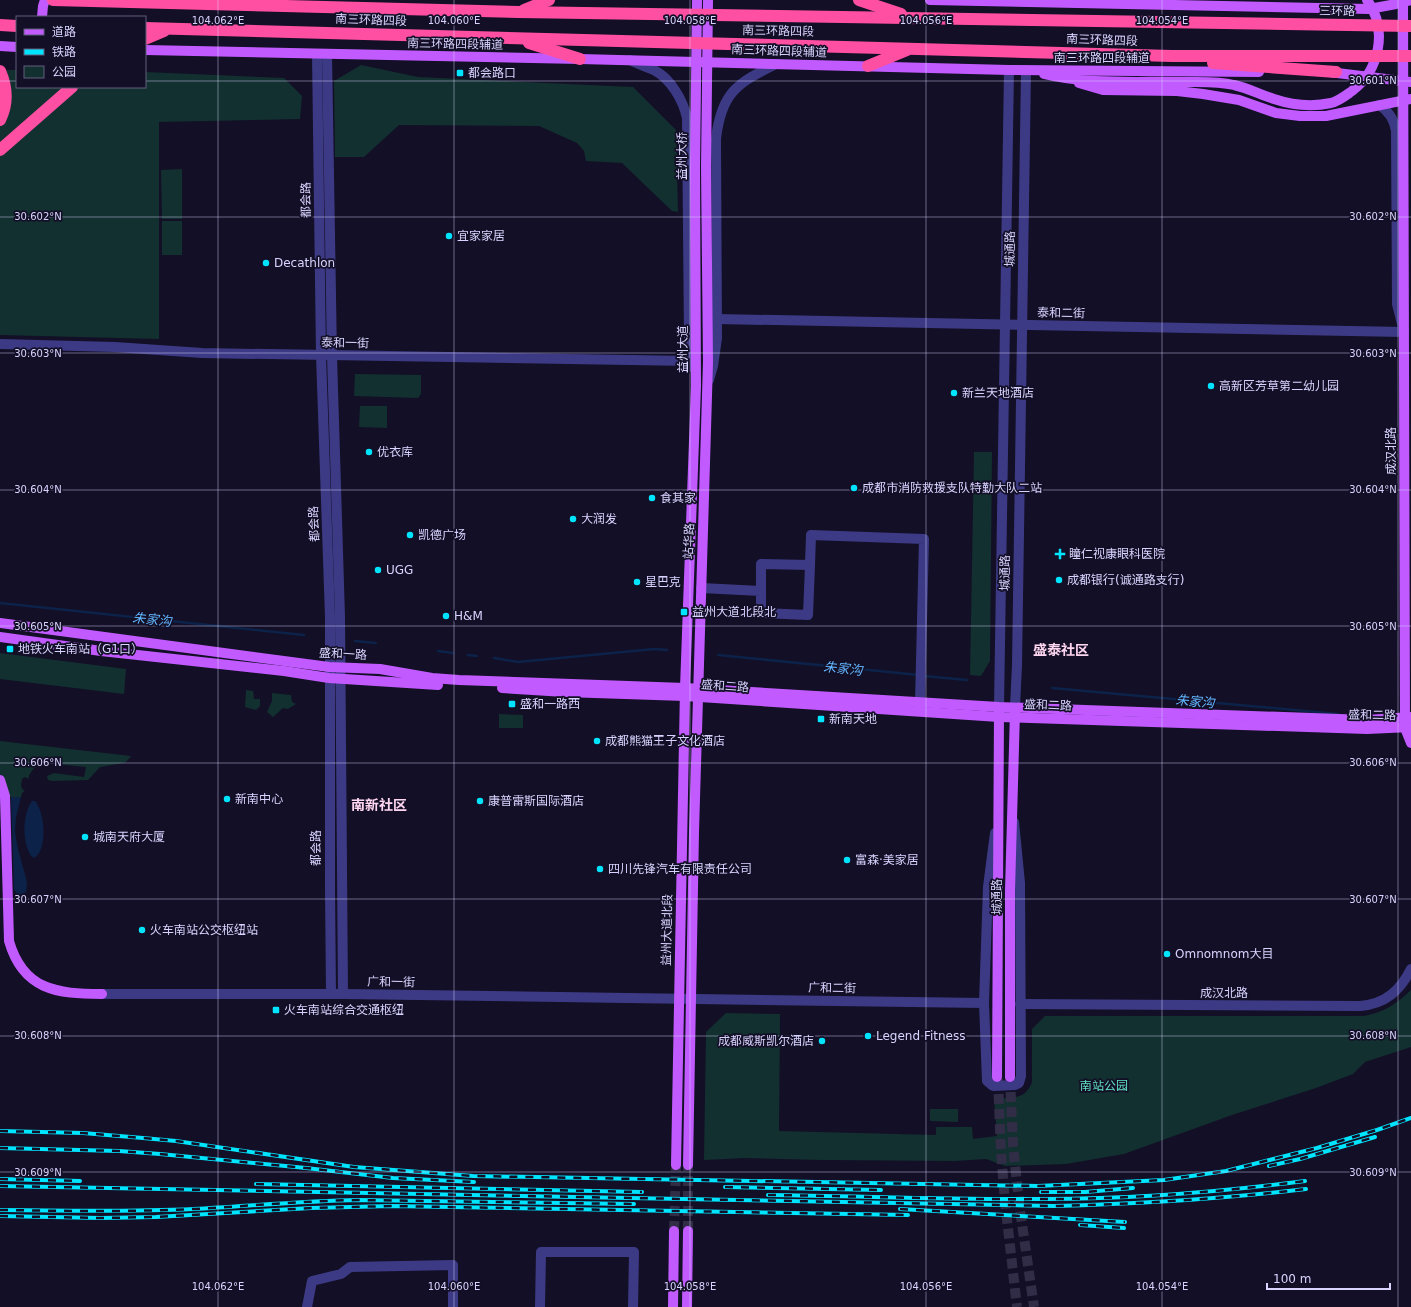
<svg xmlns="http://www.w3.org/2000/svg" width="1411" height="1307" viewBox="0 0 1411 1307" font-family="'DejaVu Sans','Noto Sans SC',sans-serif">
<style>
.green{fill:#12302f}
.water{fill:#0c2248}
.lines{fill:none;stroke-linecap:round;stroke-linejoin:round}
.stream{stroke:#0c2248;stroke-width:2.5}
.major-tunnel{stroke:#312d47;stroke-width:10;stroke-dasharray:10 5;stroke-linecap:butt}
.minor{stroke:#3d3a85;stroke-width:10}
.major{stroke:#c25bff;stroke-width:10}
.highway{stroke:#ff4fa3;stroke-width:12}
.rail-casing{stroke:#00e5ff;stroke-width:4}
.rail{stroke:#130f26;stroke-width:2.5;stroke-dasharray:8;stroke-linecap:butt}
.ticks{fill:none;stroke:#d9d4ff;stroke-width:1;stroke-opacity:0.45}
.poi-dot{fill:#00e5ff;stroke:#130f26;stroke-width:1.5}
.labels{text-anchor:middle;stroke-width:3.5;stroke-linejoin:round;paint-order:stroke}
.street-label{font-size:12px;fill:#d9d4ff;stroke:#130f26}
.poi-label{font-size:12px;fill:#d9d4ff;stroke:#130f26;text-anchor:start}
.park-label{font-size:12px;fill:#5fe0c0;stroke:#130f26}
.water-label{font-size:13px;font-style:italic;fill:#62b6ff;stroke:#130f26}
.quarter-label{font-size:14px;font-weight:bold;fill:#ffd6f0;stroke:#130f26}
.ticks-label{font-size:10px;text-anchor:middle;fill:#d9d4ff;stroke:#130f26;stroke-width:3.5;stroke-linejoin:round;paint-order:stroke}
</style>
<rect width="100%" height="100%" fill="#130f26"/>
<!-- green -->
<g class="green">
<polygon points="361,65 418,77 633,87 676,130 678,212 672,211 622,163 586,161 584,151 577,143 539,126 399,125 364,157 335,157 334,81"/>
<polygon points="0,70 17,70 17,87 145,87 145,72 284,78 302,96 300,119 159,122 159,339 0,335"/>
<polygon points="182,169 182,219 162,219 161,170"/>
<rect x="162" y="221" width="20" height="34"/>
<polygon points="355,374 421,375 421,394 418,398 354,396"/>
<polygon points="360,406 387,406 387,428 359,427"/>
<polygon points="974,452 992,452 990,661 981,676 970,675"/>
<polygon points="0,653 126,669 124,694 0,679"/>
<polygon points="246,690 253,691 254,699 260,699 260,706 256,710 245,707"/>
<polygon points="272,693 291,695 292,702 296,704 288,709 283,708 273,717 267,712 272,701"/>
<polygon points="499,714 523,715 523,728 499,728"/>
<path d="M0 741 131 756 127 761 124 763 100 767 88 780 52 781 48 780 47 776 54 773 84 777 86 767 55 764V762C44 761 31 766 28 779L25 777 22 779 21 786 23 790H25L22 793 21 797H8L0 776Z"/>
<path d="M1411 990V1047L1365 1062 1353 1074 1316 1088 1232 1115 1124 1154 1066 1164 1005 1166 986 1159 955 1161 822 1160 745 1158 704 1160 706 1032 726 1013 780 1014 779 1131 936 1135V1127H972L973 1139 997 1136 994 1099C1011 1097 1025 1101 1032 1082V1029L1045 1016H1364C1385 1012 1396 1004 1411 990Z"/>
<polygon points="930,1109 958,1109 958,1122 930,1121"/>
</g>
<!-- water -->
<g class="water">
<polygon points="11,797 21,797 16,817 15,832 18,849 26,878 27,884 26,892 21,895 16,893 14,889"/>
<path d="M32 801H35C45 812 48 850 34 858L31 856C22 842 22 815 32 801Z"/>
</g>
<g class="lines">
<!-- stream -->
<g class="stream">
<polyline points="0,603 304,635"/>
<polyline points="355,641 376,643"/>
<polyline points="438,651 453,653"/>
<polyline points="468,655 477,656"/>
<polyline points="718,655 919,675"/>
<polyline points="494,658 518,662 654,649 667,650"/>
<polyline points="924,676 967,680"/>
<polyline points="1052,688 1338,714"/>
</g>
<!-- major-tunnel -->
<g class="major-tunnel">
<polyline points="1010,1077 1013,1146 1020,1210 1034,1307"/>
<polyline points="998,1079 1001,1152 1005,1202 1017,1307"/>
<polyline points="674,1231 676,1165"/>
<polyline points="688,1231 688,1165"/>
</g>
<!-- minor -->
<g class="minor">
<polyline points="317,54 321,355 330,617 330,889 331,994"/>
<polyline points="327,54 332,356 340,617 343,994"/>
<path d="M630 60C638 64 646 67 654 70 671 79 683 100 687 118L689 339 691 367"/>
<path d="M717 319 1404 332 1397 304 1396 131C1394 119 1389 111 1379 105"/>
<polyline points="0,344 115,347 202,353 691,361"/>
<path d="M709 380 713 366 717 338 716 139C721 93 737 83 776 64"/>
<polyline points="701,588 761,591 761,613 808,615 810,565"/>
<polyline points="761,591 761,564 810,565 811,535 924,539 920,702"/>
<polyline points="999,707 1009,70"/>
<polyline points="1015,707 1017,665 1026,70"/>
<polyline points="995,833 988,887 984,1003 987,1081 993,1086 1015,1085 1019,1083 1021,1076 1020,883 1014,822"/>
<polyline points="102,994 343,994 984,1003"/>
<path d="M1020 1004 1360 1006C1385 1004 1400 991 1411 969"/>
<polyline points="307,1307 312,1281 341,1274 350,1267 453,1265 453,1307"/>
<polyline points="540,1307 541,1252 634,1252 633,1307"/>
</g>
<!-- major -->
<g class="major">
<polyline points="930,0 1369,9 1396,4 1411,0"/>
<polyline points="1403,0 1405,728 1411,743"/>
<polyline points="42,17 43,6 45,0"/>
<polyline points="0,46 17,47"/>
<polyline points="145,50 580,59 1009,70 1259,72"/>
<polyline points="1329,72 1411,82"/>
<path d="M1044 74C1088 85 1137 81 1183 82 1199 82 1218 81 1234 85 1248 88 1261 95 1274 99 1292 105 1312 107 1331 103 1339 101 1345 96 1352 91 1380 70 1388 29 1367 0"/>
<polyline points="1079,83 1103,90 1177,91 1203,94 1239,100 1276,113 1300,116 1326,116 1411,99"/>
<polyline points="0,623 329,667 380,669 432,678 459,680 685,688 999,707 1367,720 1411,717"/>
<polyline points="0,637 101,651 284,671 329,678 438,685"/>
<polyline points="502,688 565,692 685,696 999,717 1367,729 1411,727"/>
<path d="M0 780 5 796 9 941C23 990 57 994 102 994"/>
<polyline points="997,1077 999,711"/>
<polyline points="1010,1077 1010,891 1015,711"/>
<polyline points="676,1165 685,688 696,386 695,167 697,0"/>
<polyline points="688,1165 694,832 708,362 706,167 708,0"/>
<polyline points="673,1307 674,1231"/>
<polyline points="687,1307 688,1231"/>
</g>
<!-- highway -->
<g class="highway">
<polyline points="53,0 519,12 1411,26"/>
<polyline points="859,0 901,14"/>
<polyline points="524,10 549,0"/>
<polyline points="0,25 17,26"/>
<polyline points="145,28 1172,56 1411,56"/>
<polyline points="145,39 164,31"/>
<polyline points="529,43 580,59"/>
<polyline points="1213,63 1336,72"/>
<polyline points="868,66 907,50"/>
<path d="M0 71C7 87 8 104 0 120"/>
<polyline points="0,150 72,87"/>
</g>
<defs>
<g id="rail">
<polyline points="0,1131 83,1133 143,1138 176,1141 354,1167 473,1176 1038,1186 1164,1180 1226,1171 1317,1148 1377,1130 1411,1118"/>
<polyline points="0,1148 119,1151 160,1154 306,1168 393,1178 474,1182"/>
<polyline points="1269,1166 1300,1159 1375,1137"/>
<polyline points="0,1179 80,1181"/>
<polyline points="256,1184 642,1192"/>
<path d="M0 1186 1054 1206C1138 1204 1222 1199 1306 1189"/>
<polyline points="725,1187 881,1190"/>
<polyline points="1041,1192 1085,1192 1133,1188"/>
<path d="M768 1195C861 1196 954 1200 1046 1199 1133 1199 1220 1192 1305 1181"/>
<polyline points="900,1209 1125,1222"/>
<path d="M0 1210C65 1211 129 1212 194 1209 249 1206 303 1201 358 1200L634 1204"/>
<polyline points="0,1216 101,1218 156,1217 311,1208 391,1206 908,1215"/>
<polyline points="1080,1225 1124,1228"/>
</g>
</defs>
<!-- rail casing -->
<use href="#rail" class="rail-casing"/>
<!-- rail -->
<use href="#rail" class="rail"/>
</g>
<!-- ticks -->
<path class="ticks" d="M218 0V1307M454 0V1307M690 0V1307M926 0V1307M1162 0V1307M1398 0V1307M0 81H17M145 81H1411M0 217H1411M0 353H1411M0 490H1411M0 626H1411M0 763H1411M0 899H1411M0 1036H1411M0 1172H1411"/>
<!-- markers -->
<g class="poi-dot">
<rect x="456" y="69" width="8" height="8" rx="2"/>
<circle cx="449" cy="236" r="4"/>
<circle cx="266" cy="263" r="4"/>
<circle cx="1211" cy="386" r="4"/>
<circle cx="954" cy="393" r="4"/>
<circle cx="369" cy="452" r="4"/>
<circle cx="854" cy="488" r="4"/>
<circle cx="652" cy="498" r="4"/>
<circle cx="573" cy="519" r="4"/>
<circle cx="410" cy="535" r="4"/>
<path d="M1058 548h4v4h4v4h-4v4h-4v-4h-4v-4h4z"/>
<circle cx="378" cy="570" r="4"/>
<circle cx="1059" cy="580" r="4"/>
<circle cx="637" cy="582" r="4"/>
<rect x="680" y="608" width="8" height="8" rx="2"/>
<circle cx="446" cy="616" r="4"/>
<rect x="6" y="645" width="8" height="8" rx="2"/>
<rect x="508" y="700" width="8" height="8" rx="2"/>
<rect x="817" y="715" width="8" height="8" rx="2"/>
<circle cx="597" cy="741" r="4"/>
<circle cx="227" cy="799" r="4"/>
<circle cx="480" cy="801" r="4"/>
<circle cx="85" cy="837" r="4"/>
<circle cx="847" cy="860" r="4"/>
<circle cx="600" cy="869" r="4"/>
<circle cx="142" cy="930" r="4"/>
<circle cx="1167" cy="954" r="4"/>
<rect x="272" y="1006" width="8" height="8" rx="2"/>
<circle cx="868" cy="1036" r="4"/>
<circle cx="822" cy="1041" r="4"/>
</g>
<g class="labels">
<!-- street labels -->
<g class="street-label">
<text transform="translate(1337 11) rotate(1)" y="4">三环路</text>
<text transform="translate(371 20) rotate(2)" y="4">南三环路四段</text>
<text transform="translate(778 31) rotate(1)" y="4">南三环路四段</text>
<text transform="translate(1102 40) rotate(2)" y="4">南三环路四段</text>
<text transform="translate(455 44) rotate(1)" y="4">南三环路四段辅道</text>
<text transform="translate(779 51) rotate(2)" y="4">南三环路四段辅道</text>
<text x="1102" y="62">南三环路四段辅道</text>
<text transform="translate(682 156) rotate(-90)" y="4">益州大桥</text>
<text transform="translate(306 200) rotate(-91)" y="4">都会路</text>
<text transform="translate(1010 249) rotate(-89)" y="4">城通路</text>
<text transform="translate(1061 313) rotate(1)" y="4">泰和二街</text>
<text transform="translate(345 343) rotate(1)" y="4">泰和一街</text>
<text transform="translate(683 349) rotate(-90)" y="4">益州大道</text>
<text transform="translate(1391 451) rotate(-90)" y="4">成汉北路</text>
<text transform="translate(314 524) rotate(-92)" y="4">都会路</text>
<text transform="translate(689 541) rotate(-88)" y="4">站华路</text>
<text transform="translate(1005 573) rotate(-89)" y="4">城通路</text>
<text transform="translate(343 654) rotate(3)" y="4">盛和一路</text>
<text transform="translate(725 686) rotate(4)" y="4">盛和二路</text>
<text transform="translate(1048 705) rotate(2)" y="4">盛和二路</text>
<text transform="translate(1372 715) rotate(1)" y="4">盛和二路</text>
<text transform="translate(316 848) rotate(-90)" y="4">都会路</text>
<text transform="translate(997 897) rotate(-90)" y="4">城通路</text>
<text transform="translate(667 930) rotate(-89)" y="4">益州大道北段</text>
<text transform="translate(391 982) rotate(1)" y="4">广和一街</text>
<text transform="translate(832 988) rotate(1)" y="4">广和二街</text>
<text x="1224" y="997">成汉北路</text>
</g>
<!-- poi labels -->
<g class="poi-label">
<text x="468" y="77">都会路口</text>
<text x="457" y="240">宜家家居</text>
<text x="274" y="267">Decathlon</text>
<text x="1219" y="390">高新区芳草第二幼儿园</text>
<text x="962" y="397">新兰天地酒店</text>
<text x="377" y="456">优衣库</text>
<text x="862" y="492">成都市消防救援支队特勤大队二站</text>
<text x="660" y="502">食其家</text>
<text x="581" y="523">大润发</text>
<text x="418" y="539">凯德广场</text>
<text x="1069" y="558">瞳仁视康眼科医院</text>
<text x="386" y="574">UGG</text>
<text x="1067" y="584">成都银行(诚通路支行)</text>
<text x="645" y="586">星巴克</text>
<text x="692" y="616">益州大道北段北</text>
<text x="454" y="620">H&amp;M</text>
<text x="18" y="653">地铁火车南站（G1口）</text>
<text x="520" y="708">盛和一路西</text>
<text x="829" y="723">新南天地</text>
<text x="605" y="745">成都熊猫王子文化酒店</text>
<text x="235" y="803">新南中心</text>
<text x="488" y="805">康普雷斯国际酒店</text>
<text x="93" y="841">城南天府大厦</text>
<text x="855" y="864">富森·美家居</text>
<text x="608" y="873">四川先锋汽车有限责任公司</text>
<text x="150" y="934">火车南站公交枢纽站</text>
<text x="1175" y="958">Omnomnom大目</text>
<text x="284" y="1014">火车南站综合交通枢纽</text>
<text x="876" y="1040">Legend Fitness</text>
<text x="814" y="1045" text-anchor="end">成都威斯凯尔酒店</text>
</g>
<!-- park labels -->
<g class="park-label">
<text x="1104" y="1090">南站公园</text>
</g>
<!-- water labels -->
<g class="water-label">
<text transform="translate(152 619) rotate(6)" y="5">朱家沟</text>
<text transform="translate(843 668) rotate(6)" y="5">朱家沟</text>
<text transform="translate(1195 701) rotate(5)" y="5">朱家沟</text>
</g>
<!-- quarter labels -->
<g class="quarter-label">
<text x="1061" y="655">盛泰社区</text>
<text x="379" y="810">南新社区</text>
</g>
</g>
<g class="ticks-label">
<text x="218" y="24">104.062°E</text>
<text x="454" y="24">104.060°E</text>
<text x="690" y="24">104.058°E</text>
<text x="926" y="24">104.056°E</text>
<text x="1162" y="24">104.054°E</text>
<text x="1373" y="84">30.601°N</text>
<text x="1373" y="220">30.602°N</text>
<text x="38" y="220">30.602°N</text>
<text x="1373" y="357">30.603°N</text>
<text x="38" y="357">30.603°N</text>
<text x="1373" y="493">30.604°N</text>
<text x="38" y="493">30.604°N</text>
<text x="1373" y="630">30.605°N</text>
<text x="38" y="630">30.605°N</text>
<text x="1373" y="766">30.606°N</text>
<text x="38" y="766">30.606°N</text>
<text x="1373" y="903">30.607°N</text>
<text x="38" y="903">30.607°N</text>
<text x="1373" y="1039">30.608°N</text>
<text x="38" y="1039">30.608°N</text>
<text x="1373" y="1176">30.609°N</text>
<text x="38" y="1176">30.609°N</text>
<text x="218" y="1290">104.062°E</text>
<text x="454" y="1290">104.060°E</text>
<text x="690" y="1290">104.058°E</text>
<text x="926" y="1290">104.056°E</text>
<text x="1162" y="1290">104.054°E</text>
</g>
<!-- legend -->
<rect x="16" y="16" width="130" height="72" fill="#130f26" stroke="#625e7d"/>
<rect x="24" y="29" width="20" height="6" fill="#c25bff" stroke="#625e7d"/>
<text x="52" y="36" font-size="12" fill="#d9d4ff">道路</text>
<rect x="24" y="49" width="20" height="6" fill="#00e5ff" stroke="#625e7d"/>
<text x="52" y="56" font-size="12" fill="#d9d4ff">铁路</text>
<rect x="24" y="66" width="20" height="12" fill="#12302f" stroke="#625e7d"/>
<text x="52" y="76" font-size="12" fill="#d9d4ff">公园</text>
<!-- scale -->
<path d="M1267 1283v6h123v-6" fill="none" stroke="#d9d4ff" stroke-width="2"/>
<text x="1273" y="1283" font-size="12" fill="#d9d4ff" stroke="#130f26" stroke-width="3" paint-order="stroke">100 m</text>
</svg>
